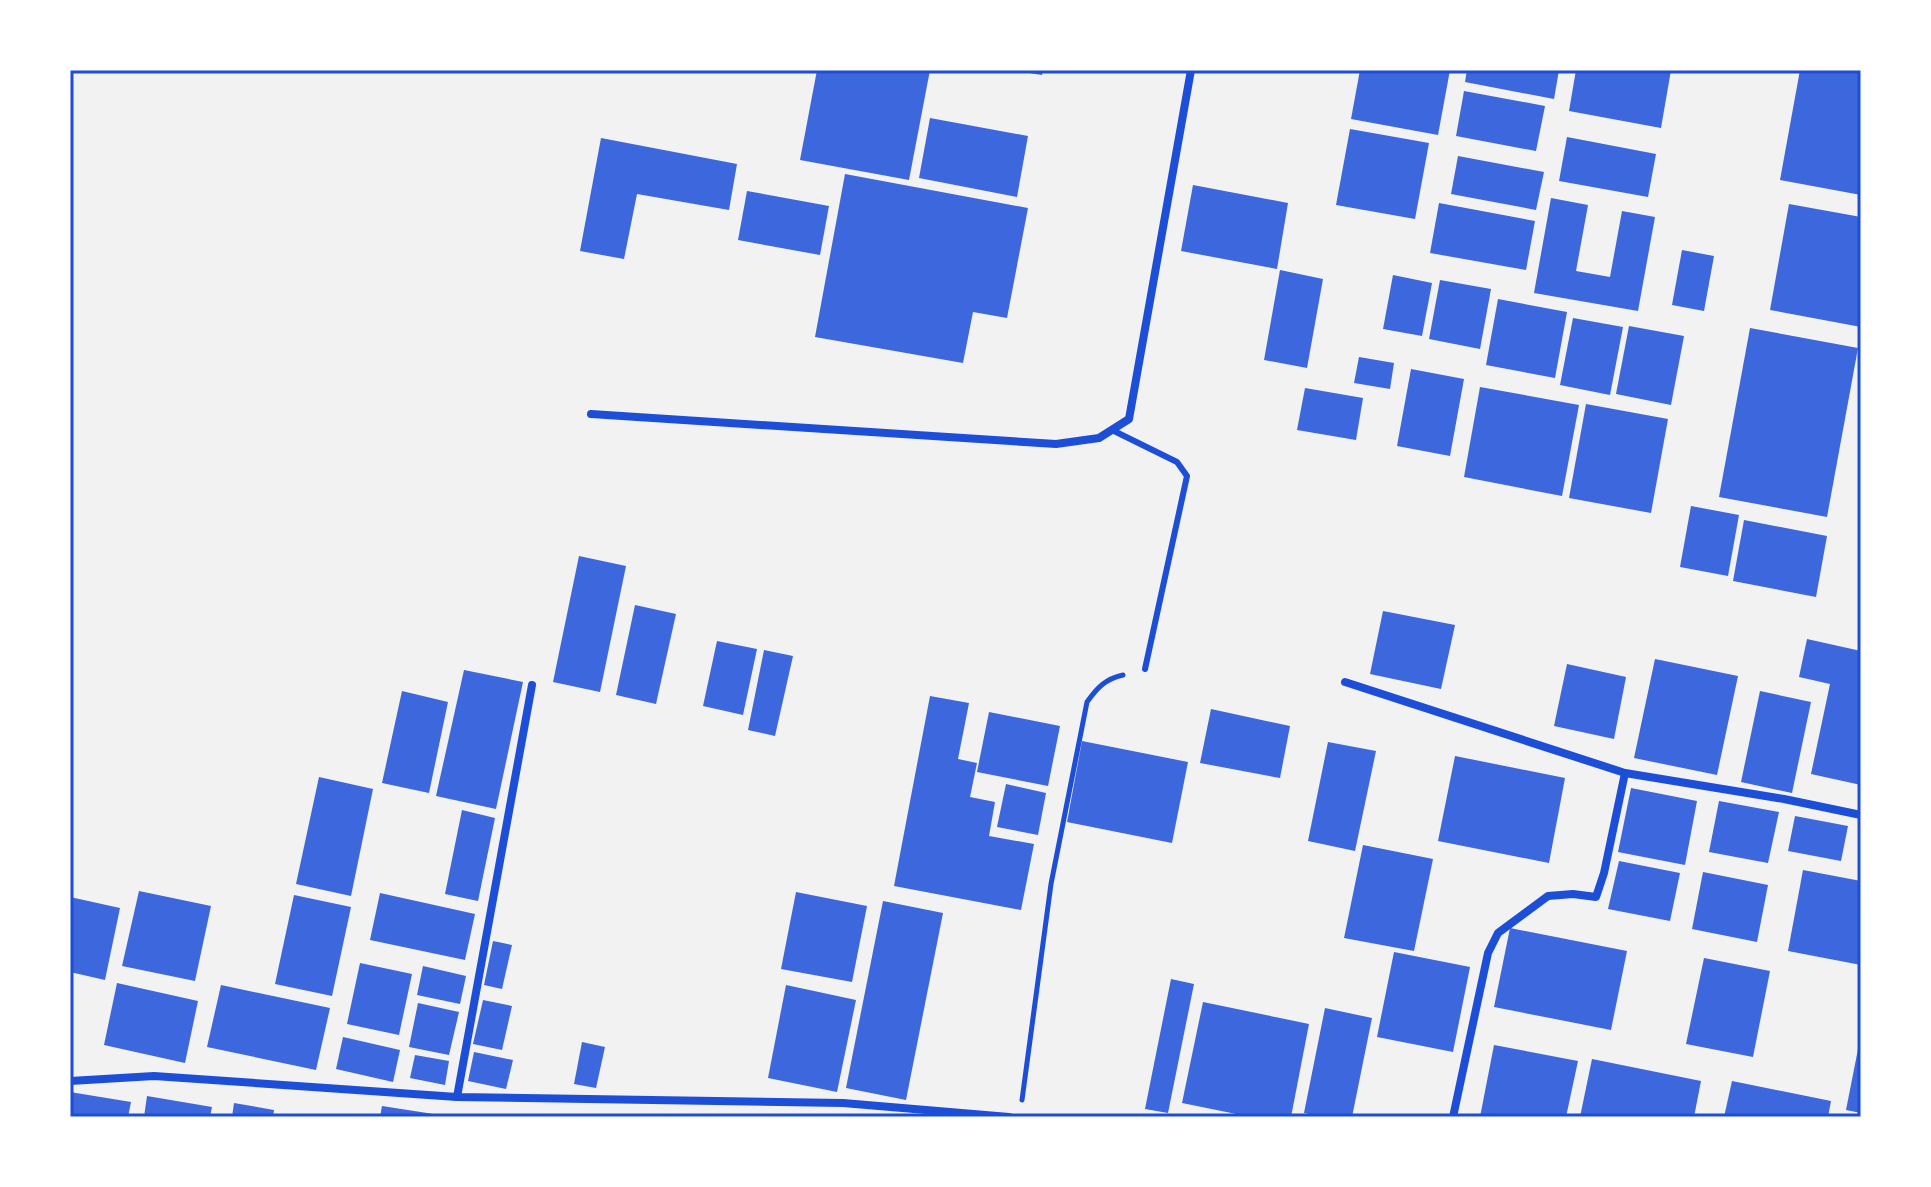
<svg xmlns="http://www.w3.org/2000/svg" width="1931" height="1187" viewBox="0 0 1931 1187" font-family="'Times New Roman',serif">
<style>
.building{fill:#3d67dc}
.lines{fill:none;stroke-linecap:round;stroke-linejoin:round}
.path{stroke:#1d4ed8;stroke-width:5}
.service{stroke:#1d4ed8;stroke-width:6}
.minor{stroke:#1d4ed8;stroke-width:8}
.neatline{fill:none;stroke:#1d4ed8;stroke-width:3}
</style>
<rect width="100%" height="100%" fill="#f2f2f2"/>
<!-- building -->
<g class="building">
<polygon points="817,70 930,70 909,180 800,160"/>
<polygon points="1024,70 1043,70 1042,75 1023,72"/>
<polygon points="1360,70 1450,70 1438,135 1351,119"/>
<polygon points="1467,70 1559,70 1554,99 1465,82"/>
<polygon points="1576,70 1671,70 1661,128 1569,111"/>
<polygon points="1800,70 1861,70 1861,195 1780,180"/>
<polygon points="1464,91 1545,106 1536,151 1456,136"/>
<polygon points="930,118 1028,136 1017,197 919,178"/>
<polygon points="1350,129 1429,143 1415,219 1336,205"/>
<polygon points="1567,137 1656,154 1648,197 1559,181"/>
<polygon points="601,138 737,164 729,210 637,194 624,259 580,251"/>
<polygon points="1458,156 1544,172 1536,210 1451,194"/>
<polygon points="845,174 1028,208 1007,318 973,312 963,363 815,337"/>
<polygon points="1193,185 1288,203 1277,269 1181,251"/>
<polygon points="747,191 829,206 820,255 738,240"/>
<polygon points="1551,198 1588,205 1576,271 1610,277 1622,211 1655,217 1638,311 1534,293"/>
<polygon points="1439,203 1535,221 1526,270 1430,253"/>
<polygon points="1789,204 1861,217 1861,327 1770,310"/>
<polygon points="1682,250 1714,256 1704,311 1672,305"/>
<polygon points="1280,270 1323,279 1307,368 1264,360"/>
<polygon points="1393,275 1432,283 1422,336 1383,329"/>
<polygon points="1440,280 1491,289 1480,349 1429,339"/>
<polygon points="1498,299 1567,312 1555,378 1486,365"/>
<polygon points="1573,318 1623,327 1610,395 1560,385"/>
<polygon points="1629,326 1684,336 1671,405 1616,394"/>
<polygon points="1750,328 1858,348 1827,517 1719,497"/>
<polygon points="1359,357 1394,363 1390,389 1354,383"/>
<polygon points="1411,369 1464,379 1450,456 1397,446"/>
<polygon points="1480,387 1579,405 1562,496 1464,477"/>
<polygon points="1305,388 1363,398 1356,440 1297,430"/>
<polygon points="1586,404 1668,419 1651,513 1569,498"/>
<polygon points="1691,506 1739,515 1728,576 1680,567"/>
<polygon points="1744,520 1827,536 1816,597 1733,581"/>
<polygon points="579,556 626,566 600,692 553,682"/>
<polygon points="635,605 676,614 656,704 616,695"/>
<polygon points="1383,611 1455,625 1441,689 1370,674"/>
<polygon points="1807,639 1861,651 1861,785 1811,774 1830,684 1799,677"/>
<polygon points="717,641 757,649 743,715 703,706"/>
<polygon points="764,650 793,656 775,736 748,730"/>
<polygon points="1655,659 1738,676 1717,775 1634,758"/>
<polygon points="1567,664 1626,677 1614,739 1554,726"/>
<polygon points="464,670 523,682 496,809 436,796"/>
<polygon points="402,691 448,702 429,793 382,783"/>
<polygon points="1760,691 1811,702 1792,793 1741,782"/>
<polygon points="930,696 969,703 958,759 977,763 970,797 995,802 989,836 1034,844 1021,910 894,886"/>
<polygon points="1211,709 1290,726 1280,778 1200,763"/>
<polygon points="989,712 1060,726 1048,786 977,772"/>
<polygon points="1082,741 1188,762 1172,843 1067,822"/>
<polygon points="1328,742 1376,751 1355,851 1308,841"/>
<polygon points="1455,756 1565,778 1549,863 1438,841"/>
<polygon points="319,777 373,789 351,896 296,884"/>
<polygon points="1006,784 1046,793 1038,835 997,827"/>
<polygon points="1631,788 1697,801 1685,865 1618,852"/>
<polygon points="1719,801 1779,812 1768,863 1709,852"/>
<polygon points="462,810 495,818 478,901 445,894"/>
<polygon points="1795,816 1848,826 1841,861 1788,851"/>
<polygon points="1363,845 1433,859 1414,951 1344,938"/>
<polygon points="1619,861 1680,873 1670,921 1608,909"/>
<polygon points="1803,870 1861,881 1861,965 1788,951"/>
<polygon points="1703,872 1768,885 1757,942 1692,929"/>
<polygon points="139,891 211,906 195,981 122,966"/>
<polygon points="796,892 867,906 852,982 781,969"/>
<polygon points="380,893 475,914 465,960 370,940"/>
<polygon points="294,895 351,907 332,996 275,984"/>
<polygon points="70,897 120,908 105,980 70,972"/>
<polygon points="883,901 943,913 906,1100 846,1088"/>
<polygon points="1510,928 1627,951 1611,1030 1494,1007"/>
<polygon points="493,941 512,945 502,989 484,985"/>
<polygon points="1394,952 1470,967 1453,1052 1377,1037"/>
<polygon points="1704,958 1770,971 1753,1057 1686,1044"/>
<polygon points="360,963 412,974 399,1035 347,1024"/>
<polygon points="423,966 466,976 460,1004 417,995"/>
<polygon points="1171,979 1194,984 1168,1113 1145,1109"/>
<polygon points="117,983 198,1001 185,1063 104,1045"/>
<polygon points="221,985 330,1008 316,1070 207,1047"/>
<polygon points="786,985 856,1000 837,1092 768,1078"/>
<polygon points="483,1000 512,1006 502,1050 473,1044"/>
<polygon points="1203,1002 1309,1024 1291,1117 1251,1117 1182,1103"/>
<polygon points="418,1003 459,1012 449,1055 409,1047"/>
<polygon points="1325,1008 1372,1018 1352,1117 1324,1117 1304,1113"/>
<polygon points="343,1037 400,1050 393,1082 336,1069"/>
<polygon points="1860,1039 1861,1039 1861,1113 1846,1110"/>
<polygon points="582,1042 605,1047 596,1088 574,1084"/>
<polygon points="1494,1045 1578,1061 1566,1117 1480,1117"/>
<polygon points="474,1052 513,1060 506,1089 468,1081"/>
<polygon points="415,1055 449,1061 445,1085 410,1078"/>
<polygon points="1592,1059 1701,1081 1694,1117 1580,1117"/>
<polygon points="1732,1081 1831,1101 1828,1117 1724,1117"/>
<polygon points="70,1092 131,1102 128,1117 70,1117"/>
<polygon points="147,1096 212,1107 210,1117 144,1117"/>
<polygon points="234,1103 274,1110 273,1117 232,1117"/>
<polygon points="382,1106 440,1115 440,1117 380,1117"/>
</g>
<g class="lines">
<!-- path -->
<path class="path" d="M1022 1100 1051 884 1087 702C1097 688 1105 679 1123 675"/>
<!-- service -->
<polyline class="service" points="1112,430 1177,462 1187,476 1145,669"/>
<!-- minor -->
<g class="minor">
<polyline points="591,414 1056,444 1099,438 1129,419 1191,70"/>
<polyline points="1345,682 1625,773 1784,799 1861,815"/>
<polyline points="70,1081 154,1076 457,1097 843,1103 1009,1117"/>
<polyline points="457,1097 532,685"/>
<polyline points="1453,1117 1488,953 1498,933 1548,896 1573,894 1596,897 1604,873 1625,773"/>
</g>
</g>
<!-- border -->
<rect width="1931" height="1187" fill="none" stroke="#ffffff" stroke-width="144"/>
<rect x="72" y="72" width="1787" height="1043" class="neatline"/>
</svg>
